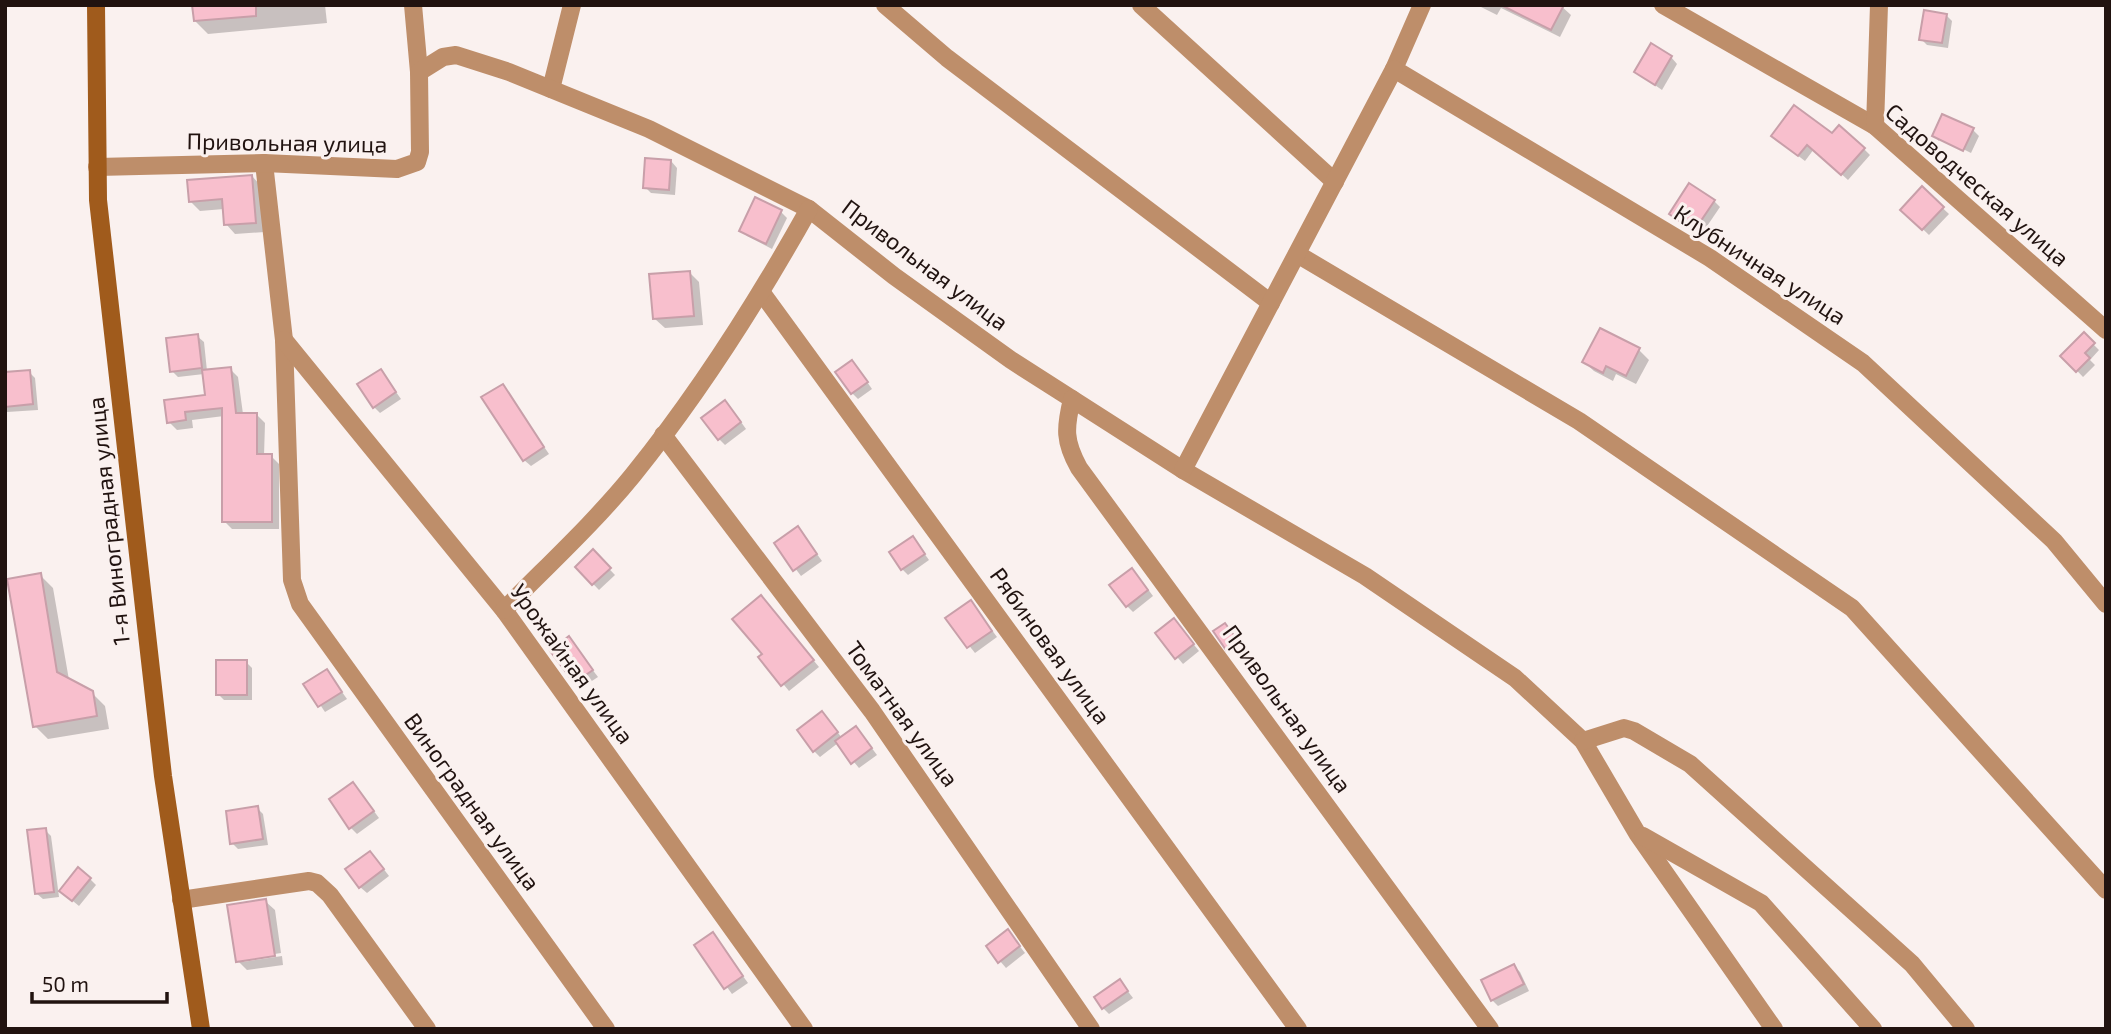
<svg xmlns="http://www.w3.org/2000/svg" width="2111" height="1034" viewBox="0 0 2111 1034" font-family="'Exo 2',sans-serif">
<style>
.shadow{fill:#0003}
.building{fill:#f8bfcd;stroke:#c89fa9;stroke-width:2}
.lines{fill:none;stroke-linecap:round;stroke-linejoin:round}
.street{stroke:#be8e6a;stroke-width:18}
.secondary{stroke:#a05b1c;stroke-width:18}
.labels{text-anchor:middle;stroke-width:6;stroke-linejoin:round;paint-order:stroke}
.street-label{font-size:23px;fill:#211310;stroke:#faf1ef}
</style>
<rect width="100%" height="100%" fill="#faf1ef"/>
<!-- shadow -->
<g class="shadow">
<polygon points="194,5 325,5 327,23 208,34 195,21"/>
<polygon points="1477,5 1560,5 1571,15 1560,37 1501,8 1497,15"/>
<polygon points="1946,15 1952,21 1948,48 1927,45 1921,39"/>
<polygon points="1671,57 1677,64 1662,90 1636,72"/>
<polygon points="1973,130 1979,136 1971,153 1939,137 1939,141 1934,136"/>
<polygon points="1832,136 1864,149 1870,155 1848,180 1814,149 1805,161 1780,142"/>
<polygon points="671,161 677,168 675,195 651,193 645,187"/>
<polygon points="252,176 261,186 265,232 235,234 226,224 224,209 200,211 190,201"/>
<polygon points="1922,189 1949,214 1929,235 1903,210"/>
<polygon points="1714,201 1720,207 1701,235 1677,220"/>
<polygon points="781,212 787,218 772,249 747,236 741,230"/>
<polygon points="690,273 699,282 703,325 665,328 655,319"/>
<polygon points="1601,330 1639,350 1649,360 1636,384 1616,374 1613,381 1594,371 1584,362"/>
<polygon points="2084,335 2099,350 2090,360 2095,365 2083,377 2063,356"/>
<polygon points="197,336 204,342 207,371 230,369 238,377 243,414 257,415 265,423 264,456 271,456 279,464 279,529 232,529 224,521 224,416 192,420 193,428 177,430 169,422 207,396 204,374 178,377 172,371"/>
<polygon points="858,369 872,389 858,399 852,393"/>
<polygon points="381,371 401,399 380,413 374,407"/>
<polygon points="29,372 35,378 38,410 7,412 5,410 5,374"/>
<polygon points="502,386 549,454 531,466 524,460"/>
<polygon points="731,408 746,429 725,445 719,439"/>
<polygon points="798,528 822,561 801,576 776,543"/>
<polygon points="913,538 929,560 908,575 902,569"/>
<polygon points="593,552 615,575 599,590 577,567"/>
<polygon points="40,575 53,588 69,680 92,693 105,706 109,729 48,739 35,726"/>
<polygon points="1138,576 1153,596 1133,612 1127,606"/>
<polygon points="767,604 819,667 789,691 761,657 764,655"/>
<polygon points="976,609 997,637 975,653 948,619"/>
<polygon points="1174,620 1199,651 1183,664 1157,633"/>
<polygon points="1228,627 1240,645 1230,651 1216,632"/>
<polygon points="569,639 598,677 581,688 575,682"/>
<polygon points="246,662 252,668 252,700 224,700 218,694"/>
<polygon points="327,671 347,699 325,712 306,684"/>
<polygon points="828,720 842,738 862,735 877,755 859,768 838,743 820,757 814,751"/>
<polygon points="359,791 379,818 357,834 351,828"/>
<polygon points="257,808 263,814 268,845 238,849 232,843"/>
<polygon points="45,830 51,836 59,897 43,899 36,893"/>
<polygon points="376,859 389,876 367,893 360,887"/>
<polygon points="90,879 96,885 79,906 68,897"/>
<polygon points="265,901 275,910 281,953 243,959 243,962 282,956 283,965 247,970 238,961"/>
<polygon points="1008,931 1025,953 1006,968 988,947"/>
<polygon points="713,935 748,983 732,994 697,946"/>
<polygon points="1514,966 1520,972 1529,991 1498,1006 1492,1000"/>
<polygon points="1120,981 1133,998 1109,1014 1103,1008"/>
</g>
<!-- building -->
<g class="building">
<polygon points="192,5 256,5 256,16 194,21"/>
<polygon points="1501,5 1564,5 1551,30"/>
<polygon points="1924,10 1947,14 1942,43 1919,40"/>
<polygon points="1651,43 1672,56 1655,85 1634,72"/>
<polygon points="1794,105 1832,133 1839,125 1865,148 1841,175 1807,145 1798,156 1771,136"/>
<polygon points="1942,114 1974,128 1963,151 1932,136"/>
<polygon points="645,158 671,160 669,190 643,188"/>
<polygon points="252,175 256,223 224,225 222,199 189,202 187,180"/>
<polygon points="1689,183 1715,200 1694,231 1669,214"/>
<polygon points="1922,186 1944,207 1922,230 1900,210"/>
<polygon points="755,197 782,210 766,244 739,231"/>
<polygon points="690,271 694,316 653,319 649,274"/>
<polygon points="1600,328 1640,348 1626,376 1606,366 1603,373 1582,362"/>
<polygon points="2084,332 2095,343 2085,353 2090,358 2076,372 2060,356"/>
<polygon points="198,334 202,368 170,372 166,338"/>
<polygon points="852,360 868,382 851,394 835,372"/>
<polygon points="231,367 236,413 257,413 257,454 272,454 272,522 222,522 222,408 185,412 186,420 167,423 164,400 205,395 202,370"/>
<polygon points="381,369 396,392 373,408 357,384"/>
<polygon points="30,370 33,404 5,407 5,372"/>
<polygon points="503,384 544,447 523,461 481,397"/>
<polygon points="725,400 741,422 718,440 701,418"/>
<polygon points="798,526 817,554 793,571 774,543"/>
<polygon points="913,536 925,554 901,570 889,552"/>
<polygon points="593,549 611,568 592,585 575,567"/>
<polygon points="1132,568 1148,590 1126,607 1109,585"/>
<polygon points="41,573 57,672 93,691 97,716 33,727 7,579"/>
<polygon points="761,595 814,660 781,686 758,657 762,654 732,619"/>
<polygon points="971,600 992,631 967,648 945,618"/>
<polygon points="1174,618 1194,644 1175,659 1155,633"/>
<polygon points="1225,623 1238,641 1226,650 1213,631"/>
<polygon points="569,636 593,670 574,683 550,651"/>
<rect x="216" y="660" width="31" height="35"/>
<polygon points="327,669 342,692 318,707 303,684"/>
<polygon points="822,711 838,732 813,752 797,730"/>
<polygon points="856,726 872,748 851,764 835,741"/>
<polygon points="353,782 374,811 349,829 329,799"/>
<polygon points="258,806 263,839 230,844 226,811"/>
<polygon points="46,828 54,892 35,894 27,830"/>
<polygon points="370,851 384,869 359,888 345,869"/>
<polygon points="78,867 91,878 72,901 59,891"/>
<polygon points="266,899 275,956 236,962 227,905"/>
<polygon points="1008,929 1020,946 998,963 986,946"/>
<polygon points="713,932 743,976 724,989 694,945"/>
<polygon points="1514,964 1524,984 1491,1001 1481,980"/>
<polygon points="1120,979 1128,991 1102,1009 1094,997"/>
</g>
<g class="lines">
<!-- street -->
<g class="street">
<polyline points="413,5 419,72"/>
<polyline points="885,5 947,58 1271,303"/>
<polyline points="1141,5 1335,182"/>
<polyline points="1422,5 1394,69 1710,258 1863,363 2054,541 2106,604"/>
<polyline points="1663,5 1875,126 2106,330"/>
<polyline points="551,89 572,5"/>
<polyline points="1875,126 1879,5"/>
<polyline points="264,163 284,340 292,580 300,604 606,1029"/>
<path d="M97 167 264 163 397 169 417 162 420 152 419 72 443 57 456 55 509 72 649 129 809 209 894 276 1011 360 1072 399C1065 428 1064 441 1079 468L1490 1029"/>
<polyline points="1297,254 1579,421 1852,608 2106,890"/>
<polyline points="762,293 1298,1029"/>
<polyline points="284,340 504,610 804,1029"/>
<polyline points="1072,399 1183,470 1365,576 1515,678 1583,741 1637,833 1774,1029"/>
<polyline points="663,435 872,711 1091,1029"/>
<polyline points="1183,470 1394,69"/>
<path d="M504 610C547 566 594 523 633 475 700 392 757 302 809 209"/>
<polyline points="1583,741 1624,728 1634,731 1690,764 1912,964 1966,1029"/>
<polyline points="1643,836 1761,903 1873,1029"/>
<polyline points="181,900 309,881 317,883 330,895 427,1029"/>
</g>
<!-- secondary -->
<polyline class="secondary" points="96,5 98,200 163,776 201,1029"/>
</g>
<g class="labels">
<!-- street labels -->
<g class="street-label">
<text transform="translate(287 143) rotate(1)" y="8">Привольная улица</text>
<text transform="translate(1977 185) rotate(41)" y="8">Садоводческая улица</text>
<text transform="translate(925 265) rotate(37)" y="8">Привольная улица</text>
<text transform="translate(1760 265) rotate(33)" y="8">Клубничная улица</text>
<text transform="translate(109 521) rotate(-96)" y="8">1-я Виноградная улица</text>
<text transform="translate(1050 646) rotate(54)" y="8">Рябиновая улица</text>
<text transform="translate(572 664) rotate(54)" y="8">Урожайная улица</text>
<text transform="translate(1287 709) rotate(54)" y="8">Привольная улица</text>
<text transform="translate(902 714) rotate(54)" y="8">Томатная улица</text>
<text transform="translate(472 802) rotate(54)" y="8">Виноградная улица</text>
</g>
</g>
<!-- border -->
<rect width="2111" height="1034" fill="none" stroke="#211310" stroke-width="14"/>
<!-- scale -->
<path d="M32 992v10h135v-10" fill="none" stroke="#211310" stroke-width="3.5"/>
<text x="42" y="992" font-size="21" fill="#211310" stroke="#faf1ef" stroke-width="5" paint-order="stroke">50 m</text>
</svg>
